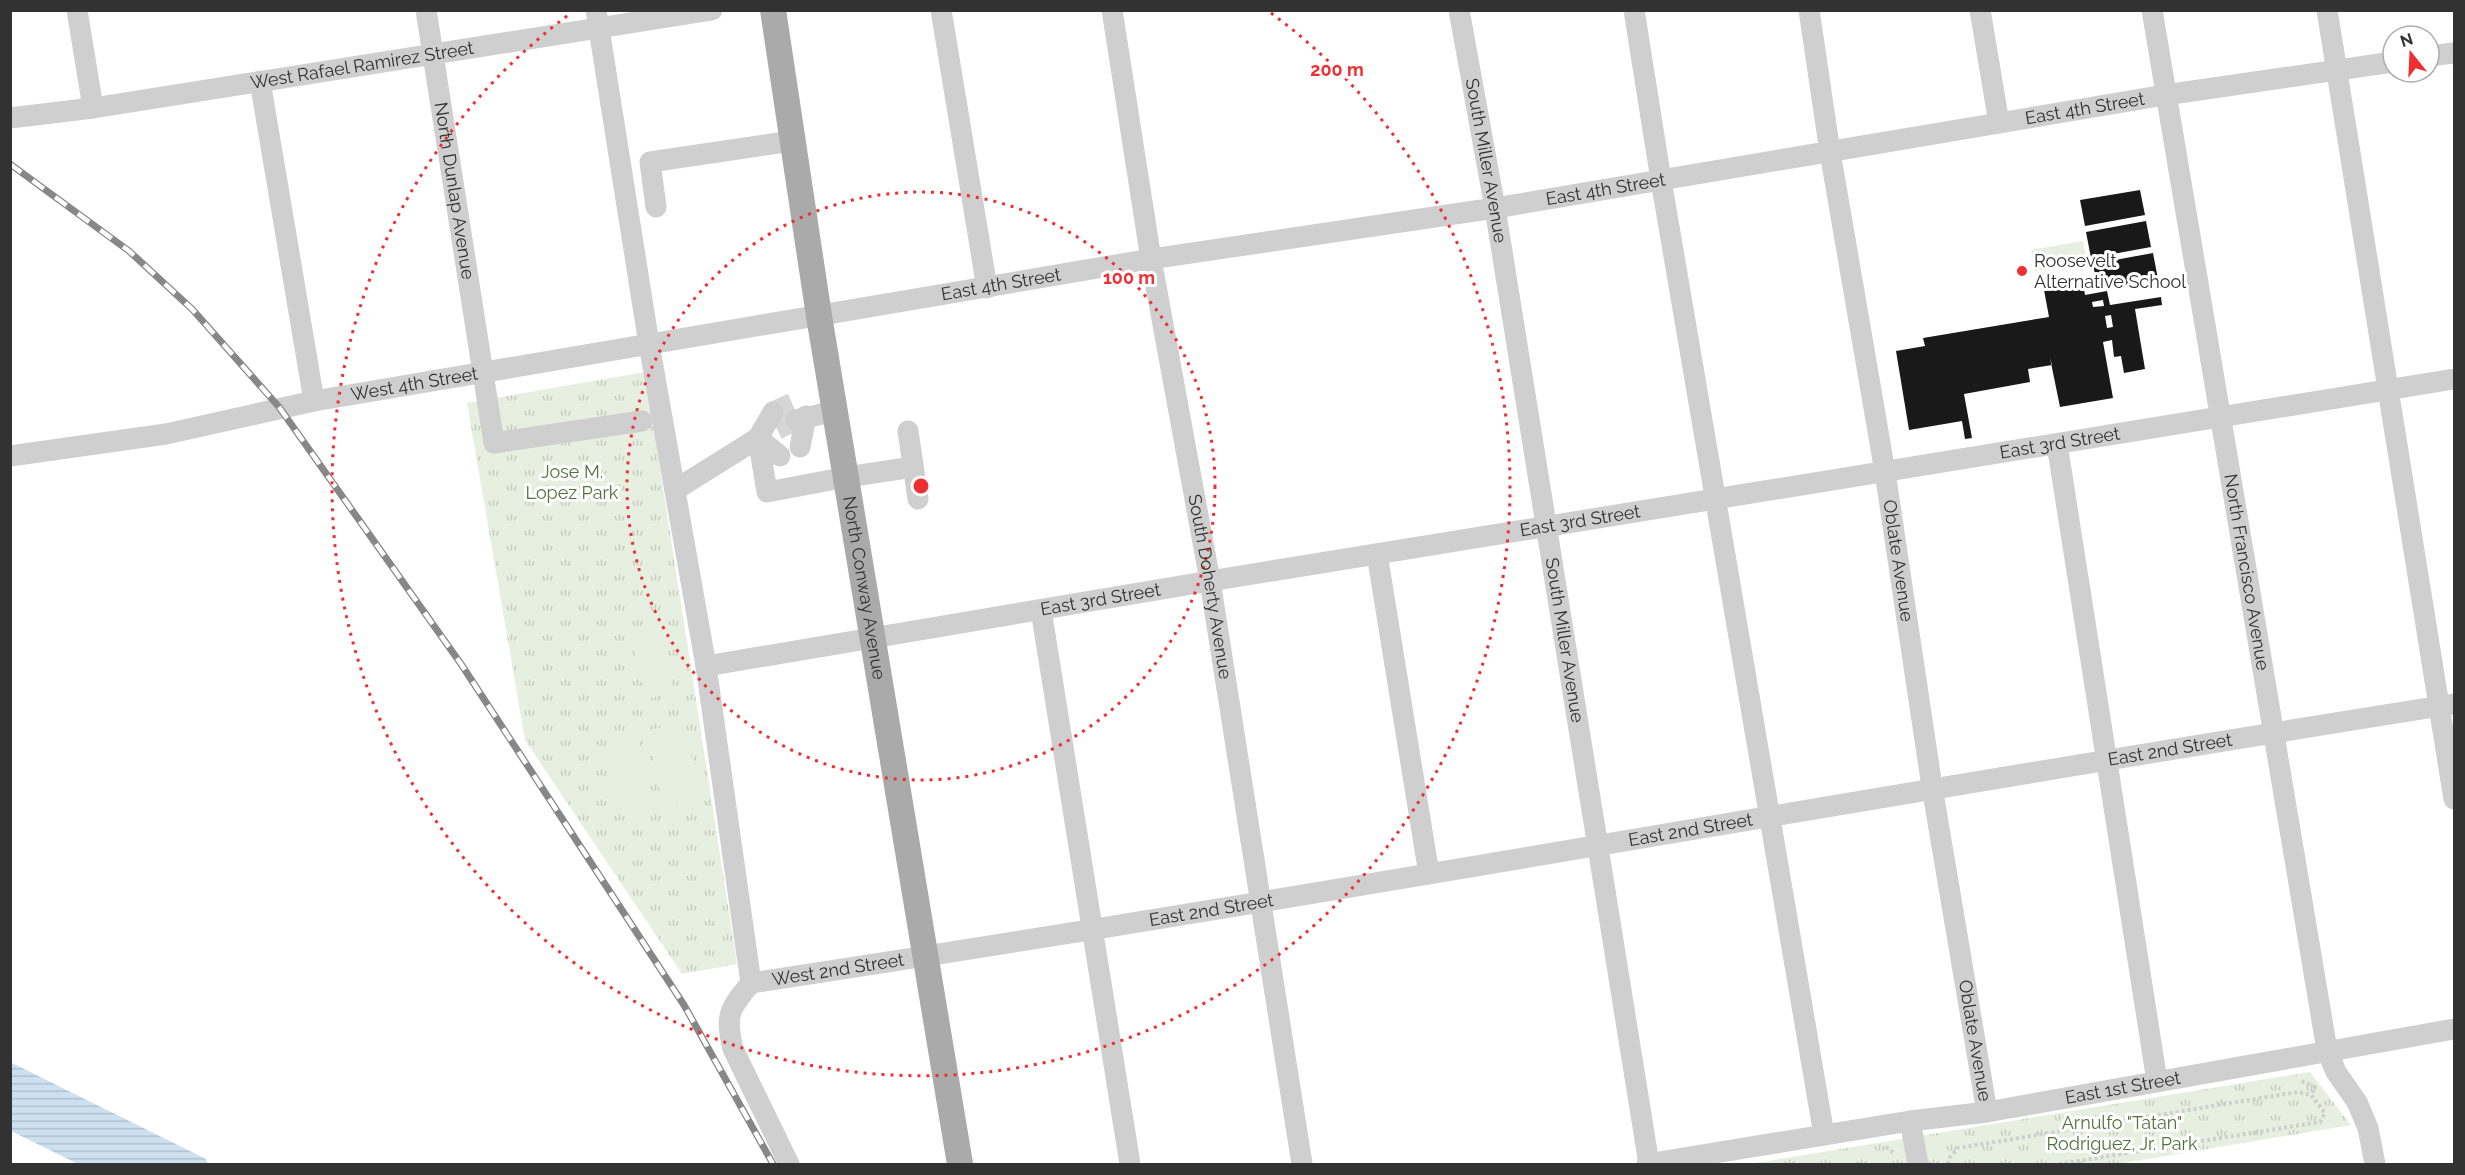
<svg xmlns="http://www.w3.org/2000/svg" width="2465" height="1175" viewBox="0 0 2465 1175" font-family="Raleway,sans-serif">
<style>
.grass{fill:url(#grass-tufts)}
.pitch{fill:#e7efe0}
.water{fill:url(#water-rules)}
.building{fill:#191919;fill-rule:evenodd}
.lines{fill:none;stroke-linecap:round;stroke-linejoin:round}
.minor-tunnel{stroke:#d6d6d6;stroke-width:21;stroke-dasharray:21 10;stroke-linecap:butt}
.path{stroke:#cfcfcf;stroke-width:4;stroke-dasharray:3 3;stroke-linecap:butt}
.minor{stroke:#cfcfcf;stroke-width:21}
.major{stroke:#aaa;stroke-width:26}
.rail-casing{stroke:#878787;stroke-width:7}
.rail{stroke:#fff;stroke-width:4.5;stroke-dasharray:14;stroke-linecap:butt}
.ring{fill:none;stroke:#ef2f32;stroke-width:3;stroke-dasharray:3 6}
.poi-dot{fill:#ef2f32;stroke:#fff;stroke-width:2}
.labels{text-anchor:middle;stroke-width:6;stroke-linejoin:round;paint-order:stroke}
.street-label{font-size:18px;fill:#323232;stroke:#fff}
.poi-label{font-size:18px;fill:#323232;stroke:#fff;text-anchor:start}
.park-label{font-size:18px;fill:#52713c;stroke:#fff}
.centre{fill:#ef2f32;stroke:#fff;stroke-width:3}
.ring-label{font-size:18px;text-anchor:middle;font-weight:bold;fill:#ef2f32;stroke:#fff;stroke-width:6;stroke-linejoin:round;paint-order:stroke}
</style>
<defs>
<pattern id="grass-tufts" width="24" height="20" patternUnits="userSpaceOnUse" patternTransform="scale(1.5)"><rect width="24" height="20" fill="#e7efe0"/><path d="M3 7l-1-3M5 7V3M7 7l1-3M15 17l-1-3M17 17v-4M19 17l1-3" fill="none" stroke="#c7cdc1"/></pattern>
<pattern id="water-rules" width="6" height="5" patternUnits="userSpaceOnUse" patternTransform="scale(1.5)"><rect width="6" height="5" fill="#cce0ef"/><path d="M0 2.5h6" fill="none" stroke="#b0c1cd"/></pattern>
</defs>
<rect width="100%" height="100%" fill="#fff"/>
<!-- grass -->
<g class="grass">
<polygon points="645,372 737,964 682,974 525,740 467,403"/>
<polygon points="2310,1072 2351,1125 2118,1164 1749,1164"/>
</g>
<!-- pitch -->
<g class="pitch">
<polygon points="2083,241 2087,262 2035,271 2031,250"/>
<polygon points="660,624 674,693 645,699 631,630"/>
<polygon points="685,723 700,800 663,808 648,730"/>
<polygon points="639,738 652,808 619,814 606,744"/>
</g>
<!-- water -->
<polygon class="water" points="10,1062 206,1159 208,1164 78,1164 11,1131"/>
<!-- building -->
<g class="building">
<polygon points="2140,190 2145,215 2085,226 2080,200"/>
<polygon points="2146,221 2151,247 2091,258 2086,232"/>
<polygon points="2153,253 2158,279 2098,290 2093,264"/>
<path d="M2083 283 2085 295 2107 291 2110 305 2161 297 2162 305 2135 309 2145 369 2124 373 2121 356 2114 357 2112 340 2103 342 2113 398 2060 407 2050 358 2052 365 2028 369 2030 382 1964 394 1972 438 1965 439 1962 421 1909 430 1896 351 1925 346 1923 338 2049 317 2044 290ZM2103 300 2104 306 2093 307 2092 302ZM2111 315 2113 327 2107 328 2105 316Z"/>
</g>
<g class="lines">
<!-- minor-tunnel -->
<g class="minor-tunnel">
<polyline points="773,412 793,403"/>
<polyline points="777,429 796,420"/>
</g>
<!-- path -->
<g class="path">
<polyline points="1886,1147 1895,1154"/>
<polyline points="1859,1164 1860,1164"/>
<polyline points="1948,1164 1950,1157 1958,1148 2298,1092 2311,1095"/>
<polyline points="2059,1164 2320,1122 2325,1113 2311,1095 2315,1087 2299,1080"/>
</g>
<!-- minor -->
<g class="minor">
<polyline points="77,10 93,108"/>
<path id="s1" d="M426 10 494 443 642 421"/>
<path d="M596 10 649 344 706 666 751 983C729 1009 725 1015 733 1049L789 1164"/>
<polyline points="941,10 987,288"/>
<path id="s2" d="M1112 10 1151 259 1210 581 1302 1164"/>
<path id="s3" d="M1459 10 1495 208 1649 1164"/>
<polyline points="1634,10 1661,180 1824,1135"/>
<path id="s4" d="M1809 10 1830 152 1885 472 1932 787 1987 1112"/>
<polyline points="1980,10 1999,123"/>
<path id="s5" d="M2152 10 2327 1050 2336 1072 2357 1102 2368 1128 2375 1164"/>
<polyline points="2327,10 2454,799"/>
<polyline points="2429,56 2454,53"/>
<polyline points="260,81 314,401"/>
<path id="s6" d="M10 118 93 108 712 10"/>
<polyline points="656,207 650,162 792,141"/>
<polyline points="796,420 835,411"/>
<polyline points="908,431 918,499"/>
<polyline points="758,438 773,412"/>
<polyline points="758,438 780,456"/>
<polyline points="2057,444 2157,1081"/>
<polyline points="800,447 806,416"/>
<path id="s7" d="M10 456 166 434 314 401 1151 259 1495 208 2165 95 2393 62"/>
<polyline points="675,490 758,438 767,492 847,477 913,467"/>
<polyline points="1377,554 1429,874"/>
<polyline points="1041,610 1130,1164"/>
<path id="s8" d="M706 666 1210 581 2454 379"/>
<path id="s9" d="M751 983C1320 897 1886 793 2454 704"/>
<polyline points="1910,1121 1918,1164"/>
<path id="s10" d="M1647 1164 1910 1121 1987 1112 2454 1029"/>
</g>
<!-- major -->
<path class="major" id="s11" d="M773 10 819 316 960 1164"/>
<defs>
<polyline id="rail" points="10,164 129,251 192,309 279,407 461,664 684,1005 773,1164"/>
</defs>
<!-- rail casing -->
<use href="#rail" class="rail-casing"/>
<!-- rail -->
<use href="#rail" class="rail"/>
</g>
<!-- distance rings -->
<g class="ring">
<circle cx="921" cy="486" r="294"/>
<path d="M1271 13A589 589 0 1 1 571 13"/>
</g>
<!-- markers -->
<circle class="poi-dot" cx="2022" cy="271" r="6"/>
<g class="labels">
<!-- street labels -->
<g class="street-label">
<text dy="6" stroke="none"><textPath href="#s6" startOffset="356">West Rafael Ramirez Street</textPath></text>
<text dy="6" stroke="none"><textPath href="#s7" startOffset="2104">East 4th Street</textPath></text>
<text dy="6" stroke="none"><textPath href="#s3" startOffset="153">South Miller Avenue</textPath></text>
<text dy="6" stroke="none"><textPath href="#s7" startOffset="1618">East 4th Street</textPath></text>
<text dy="6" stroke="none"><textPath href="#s1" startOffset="183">North Dunlap Avenue</textPath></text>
<text dy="6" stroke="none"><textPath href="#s7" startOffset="1006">East 4th Street</textPath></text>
<text dy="6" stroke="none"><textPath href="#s7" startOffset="411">West 4th Street</textPath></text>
<text dy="6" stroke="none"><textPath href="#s8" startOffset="1372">East 3rd Street</textPath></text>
<text dy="6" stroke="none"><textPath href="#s8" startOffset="886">East 3rd Street</textPath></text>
<text dy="6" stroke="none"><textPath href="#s4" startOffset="558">Oblate Avenue</textPath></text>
<text dy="6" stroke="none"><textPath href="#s5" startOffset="570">North Francisco Avenue</textPath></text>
<text dy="6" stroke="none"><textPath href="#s2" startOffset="585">South Doherty Avenue</textPath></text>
<text dy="6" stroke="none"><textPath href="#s11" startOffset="585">North Conway Avenue</textPath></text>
<text dy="6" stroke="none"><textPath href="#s8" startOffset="400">East 3rd Street</textPath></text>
<text dy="6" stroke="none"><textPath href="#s3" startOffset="639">South Miller Avenue</textPath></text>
<text dy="6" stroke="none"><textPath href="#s9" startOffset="1438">East 2nd Street</textPath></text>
<text dy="6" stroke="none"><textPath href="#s9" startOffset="952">East 2nd Street</textPath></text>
<text dy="6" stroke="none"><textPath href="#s9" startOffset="466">East 2nd Street</textPath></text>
<text dy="6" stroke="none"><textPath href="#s9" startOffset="88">West 2nd Street</textPath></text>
<text dy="6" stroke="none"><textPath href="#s4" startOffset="1044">Oblate Avenue</textPath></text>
<text dy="6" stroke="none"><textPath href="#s10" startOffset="482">East 1st Street</textPath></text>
</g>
<!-- poi labels -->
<g class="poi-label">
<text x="2034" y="267">Roosevelt<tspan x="2034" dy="21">Alternative School</tspan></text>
</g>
<!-- park labels -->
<g class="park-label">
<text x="572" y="478">Jose M.<tspan x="572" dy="21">Lopez Park</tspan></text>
<text x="2122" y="1129">Arnulfo "Tatan"<tspan x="2122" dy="21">Rodriguez, Jr. Park</tspan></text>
</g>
</g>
<circle cx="921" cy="486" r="9" class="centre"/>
<g class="ring-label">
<text x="1337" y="76">200 m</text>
<text x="1129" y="284">100 m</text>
</g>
<!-- border -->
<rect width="2465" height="1175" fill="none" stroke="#323232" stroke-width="24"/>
<!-- north arrow -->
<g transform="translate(2411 54) rotate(342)"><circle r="28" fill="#ffffff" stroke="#adadad" stroke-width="1.5"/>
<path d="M0-4.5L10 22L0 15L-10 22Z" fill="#ef2f32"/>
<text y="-9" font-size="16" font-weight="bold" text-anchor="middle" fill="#323232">N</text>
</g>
</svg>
